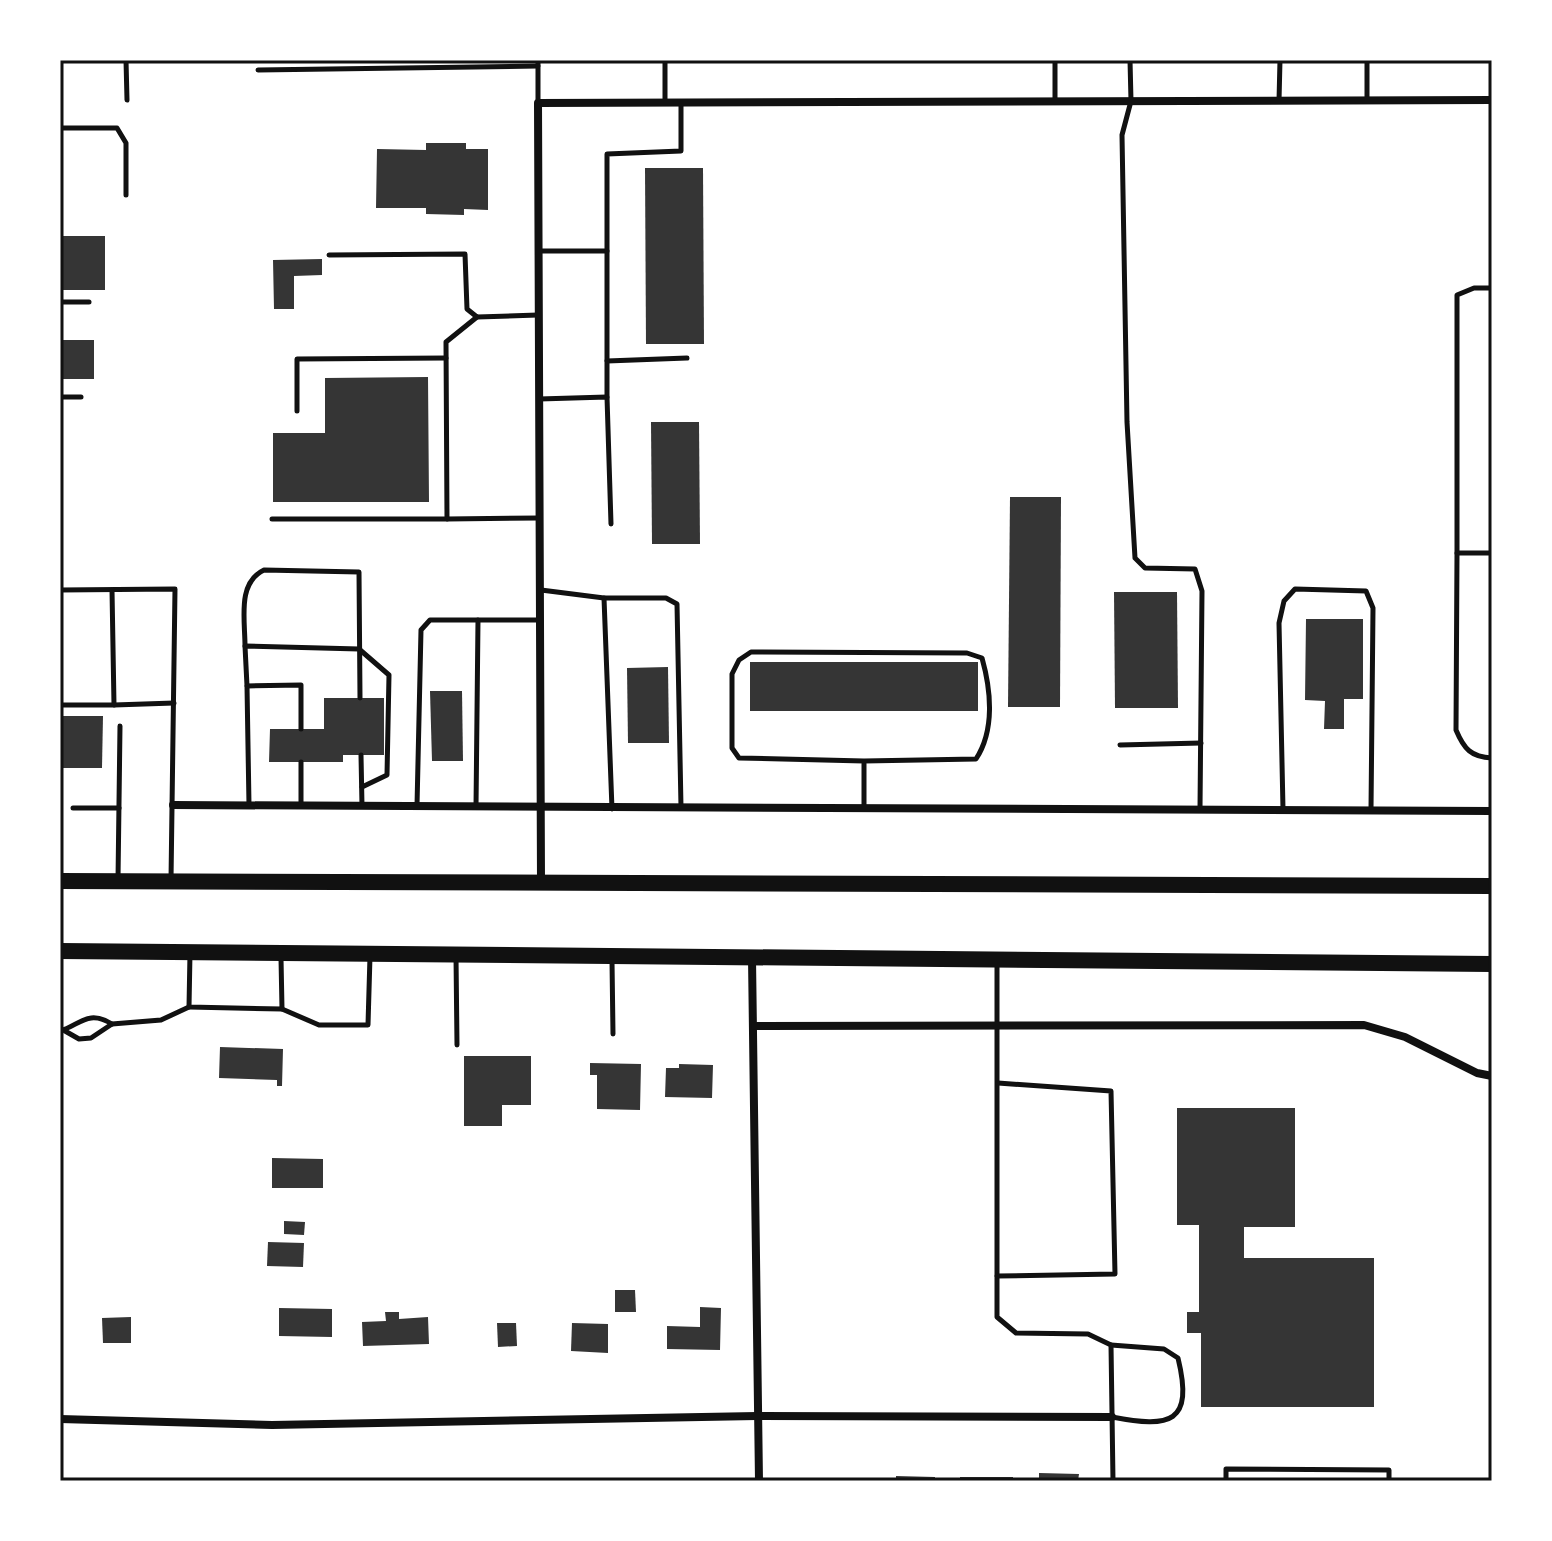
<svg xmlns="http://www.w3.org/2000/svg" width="1552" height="1541" viewBox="0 0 1552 1541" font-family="Karla,sans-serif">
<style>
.building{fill:#353535}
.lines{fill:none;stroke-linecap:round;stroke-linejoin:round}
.service{stroke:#111;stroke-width:5}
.minor{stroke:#111;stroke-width:8}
.primary{stroke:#111;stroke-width:16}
.neatline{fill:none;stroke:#111;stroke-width:3}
</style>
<rect width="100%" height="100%" fill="#fff"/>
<!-- building -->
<g class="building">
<polygon points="426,143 466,143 466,149 488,149 488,210 464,209 464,215 426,214 426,208 376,208 377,149 426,150"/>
<polygon points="645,168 703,168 704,344 646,344"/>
<rect x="60" y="236" width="45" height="54"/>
<polygon points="322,259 322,275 294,276 294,309 274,309 273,260"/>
<rect x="60" y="340" width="34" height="39"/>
<polygon points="428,377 429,502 273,502 273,433 325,433 325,378"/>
<polygon points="651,422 699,422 700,544 652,544"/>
<polygon points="1010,497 1061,497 1060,707 1008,707"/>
<polygon points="1114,592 1177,592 1178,708 1115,708"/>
<polygon points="1306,619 1363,619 1363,699 1344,699 1344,729 1324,729 1325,701 1305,700"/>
<rect x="750" y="662" width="228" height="49"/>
<polygon points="668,667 669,743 628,743 627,668"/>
<polygon points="430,691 462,691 463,761 432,761"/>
<polygon points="324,698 384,698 384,755 343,755 343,762 269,762 270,729 324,729"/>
<polygon points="62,716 103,716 102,768 61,768"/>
<polygon points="220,1047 283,1049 282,1086 277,1086 277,1080 219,1078"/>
<polygon points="464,1056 531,1056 531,1105 502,1105 502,1126 464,1126"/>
<polygon points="590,1063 641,1064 640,1110 597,1109 597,1075 590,1075"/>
<polygon points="679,1064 713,1065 712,1098 665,1097 666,1068 679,1068"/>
<polygon points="1177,1108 1295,1108 1295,1227 1244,1227 1244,1258 1374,1258 1374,1407 1201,1407 1201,1333 1187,1333 1187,1312 1199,1312 1199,1225 1177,1225"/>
<polygon points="272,1158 323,1159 323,1188 272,1188"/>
<polygon points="284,1221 305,1222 304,1235 284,1234"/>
<polygon points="268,1242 304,1243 303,1267 267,1266"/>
<polygon points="615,1290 635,1290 636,1312 615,1312"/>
<polygon points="700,1307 721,1308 720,1350 667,1349 667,1326 700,1327"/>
<polygon points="279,1308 332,1309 332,1337 279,1336"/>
<polygon points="385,1312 399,1312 399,1319 428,1317 429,1344 363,1346 362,1322 386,1321"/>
<polygon points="131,1317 131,1343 103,1343 102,1318"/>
<polygon points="497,1323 516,1323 517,1346 498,1347"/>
<polygon points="572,1323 608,1324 608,1353 571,1351"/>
<polygon points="1039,1473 1079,1474 1078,1481 1039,1481"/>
<polygon points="896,1476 935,1477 935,1481 896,1481"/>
<rect x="960" y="1477" width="53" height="4"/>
</g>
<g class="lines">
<!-- service -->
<g class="service">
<polyline points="126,60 127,100"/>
<polyline points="1055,60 1055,101"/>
<polyline points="1130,60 1131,101 1122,135 1127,422 1135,558 1145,568 1195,569 1202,591 1200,809"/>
<polyline points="1367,60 1367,101"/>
<polyline points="258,70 538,66"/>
<polyline points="1279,101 1280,60"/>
<polyline points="665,102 665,60"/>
<polyline points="538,103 538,60"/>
<polyline points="60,128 117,128 126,143 126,195"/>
<polyline points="539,251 607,251"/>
<polyline points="329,255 465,254 467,309 477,317 538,315"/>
<polyline points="60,302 89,302"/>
<polyline points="477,317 446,342 447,519 539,518"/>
<polyline points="607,361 687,358"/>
<polyline points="60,397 81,397"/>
<polyline points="607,397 607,154 681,151 681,102"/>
<polyline points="539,399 607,397 611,524"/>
<polyline points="297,411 297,359 446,358"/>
<polyline points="272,519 447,519"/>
<polyline points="1457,553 1457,295 1474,288 1492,288"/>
<path d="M1492 553H1457L1456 730C1464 749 1471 757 1492 758"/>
<polyline points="60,590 175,589 171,880"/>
<polyline points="541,590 604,598 666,598 677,604 681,807"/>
<polyline points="604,598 612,809"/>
<path d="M245 646C245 619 237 583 264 570L359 572 360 698"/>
<polyline points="247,686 249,805"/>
<polyline points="60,705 114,705 112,590"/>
<polyline points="114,705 174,703"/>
<polyline points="301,729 301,685 247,686 245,646 359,649 389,675 387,775 362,787"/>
<polyline points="1120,745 1201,743"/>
<polyline points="361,755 362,806"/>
<polyline points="301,805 301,762"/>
<polyline points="417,806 421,630 430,620 540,620"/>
<polyline points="476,807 478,620"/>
<polyline points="73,808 119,808"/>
<path d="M864 809V761L976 759C995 730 991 690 982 658L967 653 751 652 739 660 732 674V748L739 758 864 761"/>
<polyline points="1283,809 1279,623 1284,601 1295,589 1366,591 1373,608 1371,810"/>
<polyline points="118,880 120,726"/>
<polyline points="190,953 189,1007 282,1009 281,958"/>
<polyline points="456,956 457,1045"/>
<polyline points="612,961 613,1034"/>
<polyline points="997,961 997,1317 1016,1333 1088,1334 1111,1345 1113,1481"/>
<polyline points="282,1009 319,1025 368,1025 370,956"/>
<path d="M60 1031C80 1025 88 1009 112 1024"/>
<polyline points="65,1031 79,1039 91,1038 112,1024 161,1020 189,1007"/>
<polyline points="997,1276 1115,1274 1111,1091 998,1083"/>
<path d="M1111 1345 1164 1349 1178 1358C1194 1424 1170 1428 1112 1417"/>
<polyline points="1226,1481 1226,1469 1389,1470 1389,1481"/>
</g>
<!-- minor -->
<g class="minor">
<polyline points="173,805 1492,811"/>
<polyline points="541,881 538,103 1492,100"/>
<polyline points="752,958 759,1481"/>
<polyline points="755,1026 1364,1025 1405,1037 1477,1073 1492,1076"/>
<polyline points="60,1419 272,1425 757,1416 1112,1417"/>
</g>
<!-- primary -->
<g class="primary">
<polyline points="60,881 1492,886"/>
<polyline points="60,951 1492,964"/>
</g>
</g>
<!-- border -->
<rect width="1552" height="1541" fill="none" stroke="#ffffff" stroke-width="124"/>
<rect x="62" y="62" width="1428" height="1417" class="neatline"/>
</svg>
